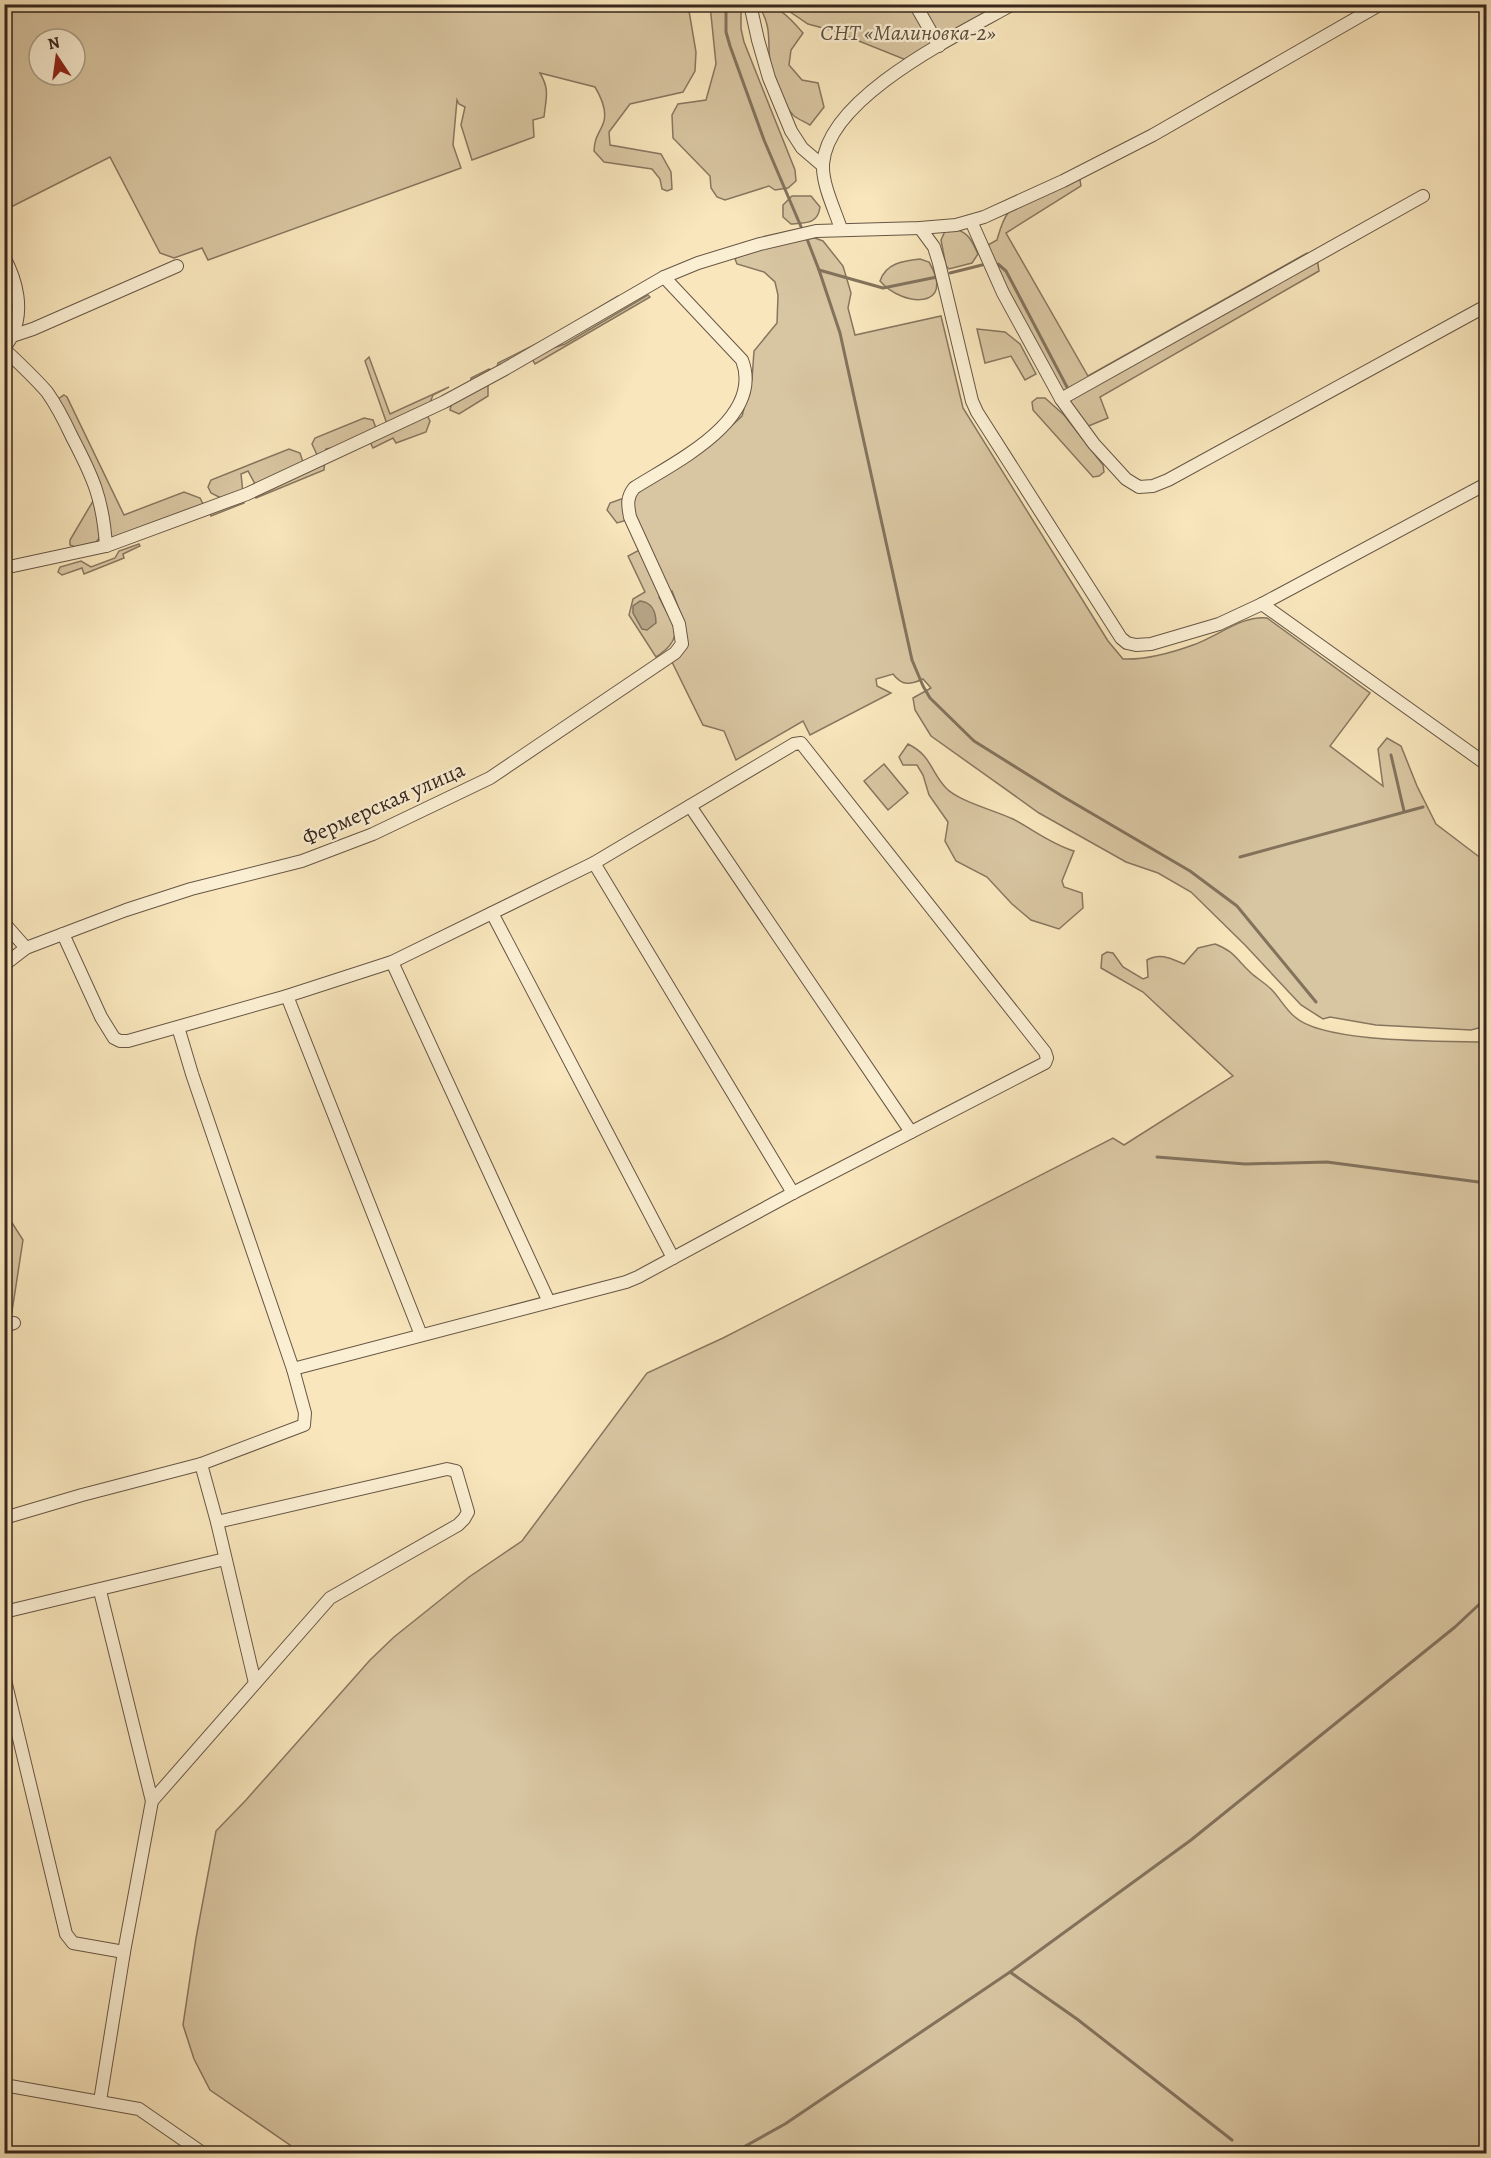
<svg xmlns="http://www.w3.org/2000/svg" width="1491" height="2158" viewBox="0 0 1491 2158" font-family="Alegreya,serif">
<style>
.green{fill:#d8c5a1;stroke:#87765f;stroke-width:1.5;fill-rule:evenodd}
.water{fill:#b7a586;stroke:#83725c;stroke-width:1.5}
.lines{fill:none;stroke-linecap:round;stroke-linejoin:round}
.stream{stroke:#83725c;stroke-width:3}
.minor-casing{stroke:#675645;stroke-width:14}
.minor{stroke:#fbefd3;stroke-width:12}
.labels{text-anchor:middle;stroke-width:4.5;stroke-linejoin:round;paint-order:stroke}
.park-label{font-size:22px;font-style:italic;fill:#5e4e3e;stroke:#fbefd3}
.street-label{font-size:22px;fill:#36261d;stroke:#fbefd3}
</style>
<rect width="100%" height="100%" fill="#f9e6bc"/>
<filter id="stains"><feTurbulence type="fractalNoise" baseFrequency=".00333" numOctaves="4"/><feColorMatrix values="0 0 0 0 .2 0 0 0 0 .09 0 0 0 0 .02 0 0 0 .5 -.17"/></filter>
<radialGradient id="worn" r=".72"><stop offset=".6" stop-color="#630" stop-opacity="0"/><stop offset="1" stop-color="#630" stop-opacity=".3"/></radialGradient>
<!-- green -->
<g class="green">
<path d="M5 4 688 5 696 52 695 71 683 92 630 104 609 132 610 145 661 154 671 172 672 189 667 191 662 189 660 179 652 169 604 162 594 151C595 136 598 136 603 124 608 112 601 97 595 87L540 73C550 90 546 97 544 117L533 120 534 137 472 160 461 125 465 107 459 104 457 100 453 145 461 168 208 260 202 248 174 258 160 253 110 157 5 210ZM39 39H75V75H39Z"/>
<polygon points="710,5 741,5 741,29 744,42 795,170 796,181 788,188 775,190 769,186 725,200 717,197 711,188 710,176 673,138 672,115 678,104 706,100 716,64"/>
<path d="M758 5C778 4 790 18 803 33L791 50 789 65 802 80 818 83 824 107 810 125C805 122 798 119 794 116 786 109 773 79 771 68 766 44 774 28 758 5Z"/>
<polygon points="780,5 1013,5 911,62 834,31 808,24"/>
<path d="M1075 178 1080 180 1081 186 1006 233 1088 376 1307 253 1317 258 1319 271 1100 397 1108 418 1086 427 1062 395 987 249 988 245 997 240C1000 230 1002 221 1008 213 1020 198 1057 186 1075 178Z"/>
<path d="M792 196H811L820 207C818 224 806 223 791 224L783 217V205Z"/>
<path d="M958 230C970 234 973 244 978 254L972 263 949 269 946 266 941 240 945 231Z"/>
<path d="M815 238 823 241 843 266 851 293 848 308 855 335 941 316 963 408 1108 641 1123 659C1146 660 1171 653 1193 645 1217 637 1242 615 1267 618L1370 693 1330 746 1383 786 1378 749 1387 738 1401 746 1417 786 1436 824 1486 862V1026L1471 1030 1376 1025 1330 1017 1323 1019 1301 1005 1245 945 1191 892 1158 873 1126 862 1039 813 931 736 915 710 913 698 931 688 923 679C910 685 902 686 893 674L876 679 877 686 891 693 810 735 803 721 736 760 724 731 703 725 671 660 684 622 672 591 659 597C672 625 688 636 656 657L629 615 633 599 645 592 628 556 647 546 634 518 617 523 607 510 610 503 635 494 714 442 742 416 752 379 754 351 777 323 778 295 775 282 764 272 737 264 735 259 738 256 791 241Z"/>
<path d="M920 259 929 262C957 309 903 308 880 281 886 263 903 261 920 259Z"/>
<polygon points="648,295 650,297 535,364 532,359 497,367 498,363 550,337 618,296 619,298 550,349 565,344"/>
<polygon points="977,329 1005,332 1020,344 1036,374 1025,380 1011,356 985,363"/>
<polygon points="369,357 390,414 449,387 433,395 426,413 430,421 426,432 396,443 393,438 373,448 367,436 335,450 331,448 326,449 324,470 256,498 254,492 255,484 248,471 241,474 244,503 211,516 210,513 223,499 211,493 208,487 211,480 289,449 300,453 303,462 318,457 312,444 315,438 364,418 373,420 378,434 388,427 365,361"/>
<polygon points="489,369 495,372 488,383 488,396 459,414 450,410 452,401 470,391 471,378"/>
<polygon points="64,395 67,397 124,515 184,492 200,498 204,506 114,538 109,535 58,399"/>
<polygon points="1037,398 1045,398 1064,415 1103,465 1104,472 1099,476 1093,477 1033,410 1032,402"/>
<polygon points="95,500 101,536 96,542 75,547 70,545 70,540 93,501"/>
<polygon points="139,544 140,546 123,554 124,558 84,574 82,568 62,575 58,572 60,567 81,561 91,567 115,558 119,551"/>
<path d="M908 744C932 756 930 771 946 788 958 801 996 811 1013 819 1034 830 1051 844 1074 851L1062 881 1064 887 1082 893 1083 908 1059 929 1031 920 1012 904 987 877 956 861 945 841 948 822 929 795 923 775 917 765H903L899 757Z"/>
<polygon points="884,764 908,793 888,810 864,781"/>
<path d="M1215 944C1234 951 1236 959 1250 972 1256 978 1265 983 1271 989 1280 998 1285 1009 1295 1017 1323 1043 1442 1041 1483 1042L1486 1039V2153L303 2154 210 2090 194 2059 183 2025 196 1938 216 1831 246 1800 370 1660 394 1637 469 1577 522 1541 647 1373 723 1338 1113 1138 1124 1145 1233 1076 1143 992 1101 968 1102 955 1107 952 1113 953 1123 967 1143 979 1148 977 1147 960C1160 952 1172 959 1184 964L1198 948Z"/>
<polygon points="4,1218 9,1218 23,1240 11,1318 4,1320"/>
</g>
<!-- water -->
<path class="water" d="M640 601C651 602 656 611 656 623L647 630 642 629 633 613V606Z"/>
<g class="lines">
<!-- stream -->
<g class="stream">
<polyline points="726,4 726,32 730,46 764,140 802,229"/>
<polyline points="807,239 819,270 883,288 937,277"/>
<polyline points="998,264 1006,271 1067,387"/>
<polyline points="819,270 840,333 912,660 923,686 930,698 974,741 1062,796 1190,871 1237,906 1316,1002"/>
<polyline points="950,273 982,265"/>
<polyline points="1391,755 1404,811"/>
<polyline points="1240,857 1423,807"/>
<polyline points="1157,1157 1245,1164 1327,1162 1486,1183"/>
<polyline points="1010,1972 1077,2019 1232,2140"/>
<polyline points="731,2154 785,2124 1010,1972 1191,1840 1455,1627 1486,1598"/>
</g>
<defs>
<g id="minor">
<polyline points="750,4 758,40 769,78 791,131 802,148 823,166"/>
<polyline points="915,4 939,46"/>
<polyline points="971,221 1003,293 1061,399 1094,444 1126,479 1139,487 1153,486 1168,480 1486,306"/>
<polyline points="920,228 934,247 939,263 972,401 977,412 1121,638 1127,643 1136,645 1151,644 1219,624 1262,604 1486,484"/>
<path d="M841 229C835 210 822 185 823 164 828 96 960 34 1013 4"/>
<path d="M4 257C17 281 24 310 12 336"/>
<path d="M4 349C19 363 34 377 47 392 57 406 65 422 72 437 93 477 103 499 106 546"/>
<polyline points="4,349 12,336 33,329 177,266"/>
<polyline points="1061,399 1423,196"/>
<polyline points="4,568 106,546 247,494 444,402 505,369 664,277 698,263 760,244 816,231 920,228 956,225 984,217 1063,181 1153,135 1381,4"/>
<polyline points="1262,604 1486,764"/>
<polyline points="690,806 911,1132"/>
<polyline points="594,863 793,1193"/>
<polyline points="492,913 673,1258"/>
<polyline points="4,923 26,948"/>
<polyline points="63,934 101,1017 114,1038 120,1041 128,1041 287,996 392,962 594,863 794,744 801,743 1045,1052 1047,1058 1045,1063 793,1193 638,1277 626,1282 293,1369 192,1074 178,1027"/>
<polyline points="392,962 549,1302"/>
<path d="M4 965 26 948 126 910 191 889 302 861 373 834 490 778 675 653 682 644 679 624 630 517C628 506 626 498 634 488 673 463 765 420 742 360L664 277"/>
<polyline points="287,996 421,1335"/>
<polyline points="4,1326 14,1323"/>
<polyline points="201,1464 217,1522 255,1683"/>
<polyline points="4,1518 82,1495 201,1464 304,1425 305,1413 293,1369"/>
<polyline points="100,1591 152,1801"/>
<polyline points="4,1612 225,1559"/>
<polyline points="4,1676 66,1934 73,1943 124,1952"/>
<polyline points="4,2085 139,2109 204,2154"/>
<polyline points="100,2101 124,1952 152,1801 330,1598 458,1525 464,1519 468,1512 456,1471 447,1469 217,1522"/>
</g>
</defs>
<!-- minor casing -->
<use href="#minor" class="minor-casing"/>
<!-- minor -->
<use href="#minor" class="minor"/>
</g>
<g class="labels">
<!-- park labels -->
<g class="park-label">
<text x="908" y="40">СНТ «Малиновка-2»</text>
</g>
<!-- street labels -->
<g class="street-label">
<text transform="translate(383 803) rotate(-24)" y="8">Фермерская улица</text>
</g>
</g>
<!-- margin -->
<rect width="1491" height="2158" fill="none" stroke="#f9e6bc" stroke-width="24"/>
<rect x="6" y="6" width="1479" height="2146" fill="none" stroke="#36261d" stroke-width="3"/>
<rect x="12" y="12" width="1467" height="2134" fill="none" stroke="#36261d" stroke-width="1.5"/>
<!-- north arrow -->
<g transform="translate(57 57) rotate(347)"><circle r="28" fill="#fbefd3" stroke="#ac9f8a" stroke-width="1.5"/>
<path d="M0-4.5L10 22L0 15L-10 22Z" fill="#8f2418"/>
<text y="-9" font-size="16" font-weight="bold" text-anchor="middle" fill="#36261d">N</text>
</g>
<rect width="100%" height="100%" filter="url(#stains)"/>
<rect width="100%" height="100%" fill="url(#worn)"/>
</svg>
